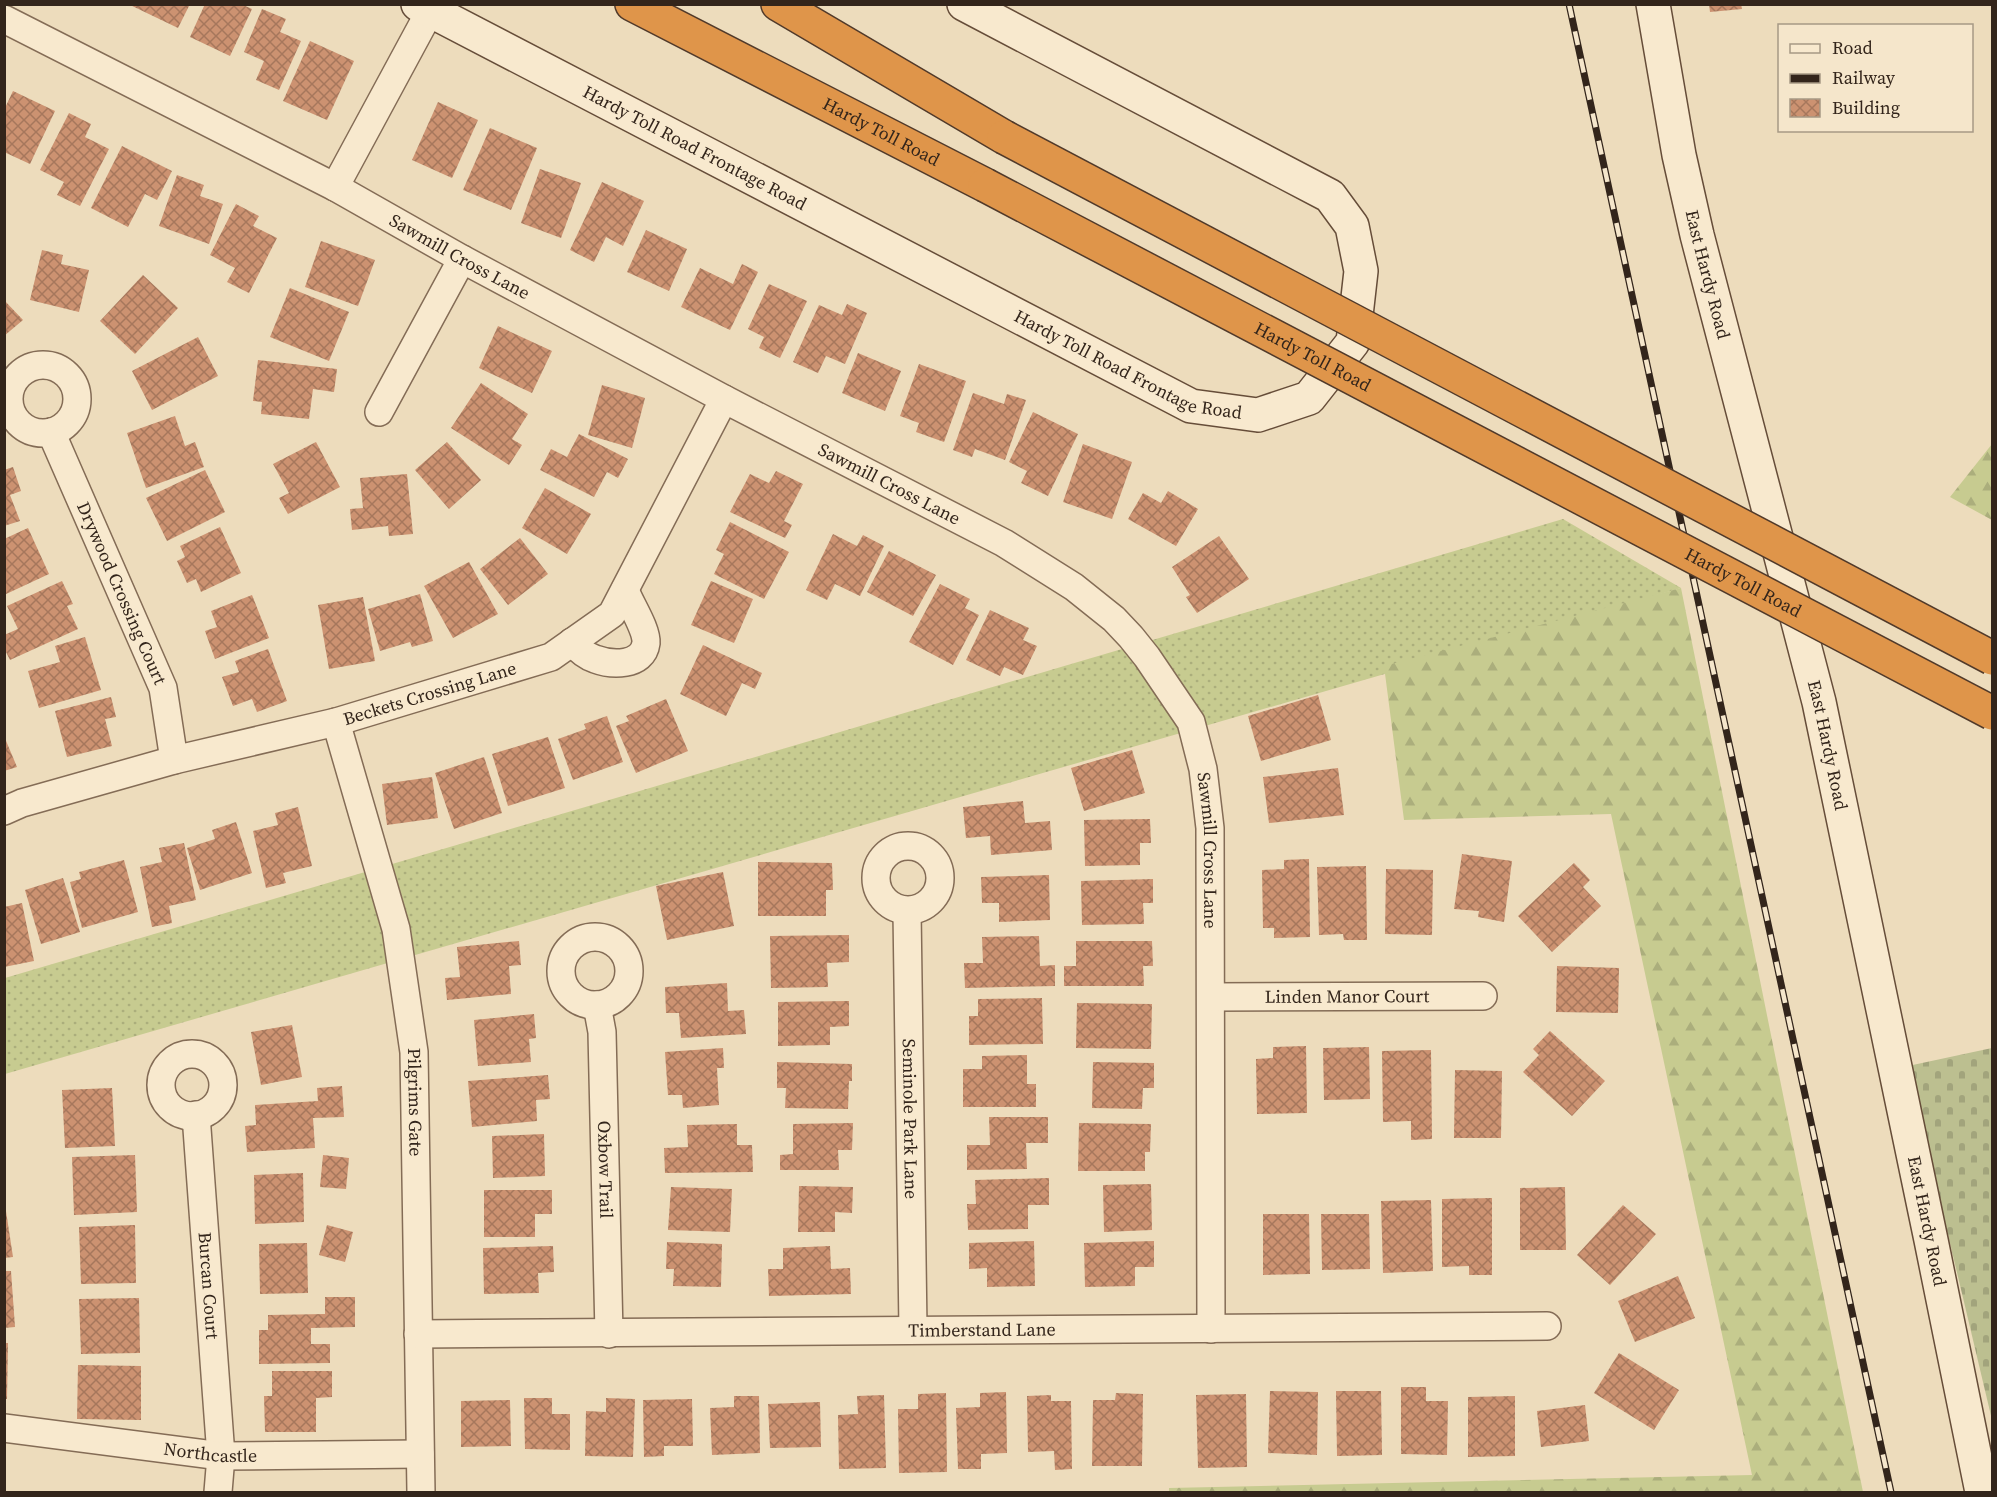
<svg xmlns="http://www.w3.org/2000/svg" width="1997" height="1497" viewBox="0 0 1997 1497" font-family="'Source Serif 4',serif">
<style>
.grass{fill:url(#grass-dots)}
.forest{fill:url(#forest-firs)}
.cemetery{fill:url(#cemetery-stones)}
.building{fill:url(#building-cross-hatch)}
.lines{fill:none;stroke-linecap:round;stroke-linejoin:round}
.street-casing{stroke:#846c56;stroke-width:30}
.secondary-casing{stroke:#664d39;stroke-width:36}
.highway-casing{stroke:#513a2a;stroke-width:36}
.street{stroke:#f8e9ce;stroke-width:27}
.secondary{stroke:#f8e9ce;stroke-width:33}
.highway{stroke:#df954a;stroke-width:33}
.rail-casing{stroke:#33251b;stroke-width:7}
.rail{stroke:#f5e6cb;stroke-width:4.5;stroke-dasharray:14;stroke-linecap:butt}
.highway-bridge-casing{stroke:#513a2a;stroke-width:36;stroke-linecap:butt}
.highway-bridge{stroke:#df954a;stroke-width:33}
.labels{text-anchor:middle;stroke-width:6;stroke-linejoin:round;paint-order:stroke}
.street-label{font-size:18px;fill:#33251b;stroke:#f5e6cb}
</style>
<defs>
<pattern id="grass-dots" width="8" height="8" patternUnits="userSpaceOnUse" patternTransform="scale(1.5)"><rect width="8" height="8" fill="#c7cb90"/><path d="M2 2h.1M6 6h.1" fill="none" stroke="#abae7c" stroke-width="1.8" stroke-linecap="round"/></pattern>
<pattern id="forest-firs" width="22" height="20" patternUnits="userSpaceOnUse" patternTransform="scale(1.5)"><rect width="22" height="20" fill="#c7cb90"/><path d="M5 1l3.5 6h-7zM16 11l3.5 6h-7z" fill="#abae7c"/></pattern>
<pattern id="cemetery-stones" width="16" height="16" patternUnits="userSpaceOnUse" patternTransform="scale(1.5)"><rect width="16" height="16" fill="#bcbf90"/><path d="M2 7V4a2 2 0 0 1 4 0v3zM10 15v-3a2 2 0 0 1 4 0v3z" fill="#a2a47c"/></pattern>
<pattern id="building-cross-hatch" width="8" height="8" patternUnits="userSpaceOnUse" patternTransform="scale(1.5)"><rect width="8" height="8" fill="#cc9271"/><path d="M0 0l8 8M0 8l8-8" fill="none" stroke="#a6775c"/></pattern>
</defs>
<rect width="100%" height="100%" fill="#eddcbc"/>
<!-- grass -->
<polygon class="grass" points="1563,519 1681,588 5,1074 5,978"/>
<!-- forest -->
<g class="forest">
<polygon points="1992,444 1992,520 1950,497"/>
<polygon points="1681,588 1863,1492 1169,1492 1169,1488 1752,1475 1611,814 1404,820 1384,666"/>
</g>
<!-- cemetery -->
<polygon class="cemetery" points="1992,1048 1992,1420 1908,1066"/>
<!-- building -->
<g class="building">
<polygon points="128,4 190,4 178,28"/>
<polygon points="205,4 241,4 252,9 230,56 190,37"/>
<polygon points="1709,4 1741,4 1742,9 1710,12"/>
<polygon points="262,9 286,19 280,32 301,41 279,90 256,80 264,61 244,52"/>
<polygon points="310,41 354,61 327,120 283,101"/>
<polygon points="13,91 55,111 30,164 4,152 4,110"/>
<polygon points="438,102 478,120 452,178 412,160"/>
<polygon points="69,113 91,124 85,137 109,149 80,206 57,195 64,182 40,170"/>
<polygon points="490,128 537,148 511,210 463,190"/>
<polygon points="122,146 172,171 157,200 145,194 128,227 91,208"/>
<polygon points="540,169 581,183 561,238 521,223"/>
<polygon points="177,175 204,185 200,196 223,204 209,244 159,226"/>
<polygon points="602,182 644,201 623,246 606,237 594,262 570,250"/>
<polygon points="236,204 259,216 253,226 277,238 249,293 227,282 235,268 210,255"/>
<polygon points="646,230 687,249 669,291 627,272"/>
<polygon points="321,241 375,260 358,306 305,287"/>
<polygon points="42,250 63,255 61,264 89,270 79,312 30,300"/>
<polygon points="742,264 758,272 730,330 681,307 700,268 733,284"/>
<polygon points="143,275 178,308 135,354 100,321"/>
<polygon points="769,284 807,301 780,358 759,348 764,337 748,329"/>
<polygon points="290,288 349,312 329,361 270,337"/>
<polygon points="4,300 23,320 4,336"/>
<polygon points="847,304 867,313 845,364 826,356 818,373 793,362 819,305 842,315"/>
<polygon points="498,326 552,351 532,393 479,368"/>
<polygon points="198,337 218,376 152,410 132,371"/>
<polygon points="858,353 901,371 885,411 842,393"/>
<polygon points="258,360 337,369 334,392 313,389 309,419 261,414 262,402 253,401"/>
<polygon points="919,364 966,381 944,442 916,432 919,423 900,416"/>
<polygon points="481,383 528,414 512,439 522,445 509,465 451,428"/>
<polygon points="602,385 645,398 632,448 588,435"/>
<polygon points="973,393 1004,404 1007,394 1026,400 1005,460 975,449 972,457 953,450"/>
<polygon points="1033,412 1078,434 1048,496 1021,483 1027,471 1009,462"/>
<polygon points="175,416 185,446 195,442 204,467 146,488 127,433"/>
<polygon points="579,434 628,459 618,478 607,472 594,497 540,470 551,449 567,457"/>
<polygon points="316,442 340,487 288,514 279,498 289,493 273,464"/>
<polygon points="447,442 481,480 449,509 415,470"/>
<polygon points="1083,444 1132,462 1112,519 1063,502"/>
<polygon points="13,467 21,491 10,495 20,521 4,526 4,470"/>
<polygon points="205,470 225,512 167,541 146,498"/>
<polygon points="776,471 803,484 784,521 792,525 785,538 730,512 750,474 769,483"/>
<polygon points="407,474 413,534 389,536 388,526 352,530 350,509 363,508 360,478"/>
<polygon points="545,488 591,514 567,554 522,528"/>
<polygon points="1168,491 1198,509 1176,546 1128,519 1143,493 1161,503"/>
<polygon points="730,522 789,552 764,599 714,574 724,554 716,550"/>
<polygon points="220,527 241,573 201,592 196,579 187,583 177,561 185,557 180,546"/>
<polygon points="28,528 49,574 4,595 4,539"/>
<polygon points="833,534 857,546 863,535 884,546 860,596 835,584 827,600 806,590"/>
<polygon points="1219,536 1249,579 1197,613 1186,597 1190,595 1172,567"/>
<polygon points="520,538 548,574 508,605 480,569"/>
<polygon points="889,551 936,575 913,616 867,592"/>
<polygon points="469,562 498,614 453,638 424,586"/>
<polygon points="62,581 73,604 67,606 78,629 10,660 4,648 4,635 18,629 7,606"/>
<polygon points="711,581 753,599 734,643 691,625"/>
<polygon points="940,584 970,599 965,608 979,615 953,665 909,642"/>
<polygon points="420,594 433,641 412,647 410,642 380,651 368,609"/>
<polygon points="252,595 269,638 215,659 205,631 217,627 211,611"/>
<polygon points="363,597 375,661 329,669 318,605"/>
<polygon points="990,610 1029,628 1023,640 1037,646 1023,675 1004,667 1000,676 966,660"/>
<polygon points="85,637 101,690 39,708 28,671 60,662 55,646"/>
<polygon points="703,645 762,673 755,689 742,683 726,716 680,694"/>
<polygon points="268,649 287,701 257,712 252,699 233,706 222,677 239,672 235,661"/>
<polygon points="1318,695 1331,740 1261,761 1248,716"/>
<polygon points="111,697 116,717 105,719 112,746 67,757 55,711"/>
<polygon points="666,699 688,751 636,773 616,726 629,721 626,716"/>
<polygon points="607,716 623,762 573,780 558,739 586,729 584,724"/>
<polygon points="4,736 17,767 4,771"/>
<polygon points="548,737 565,788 508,806 492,754"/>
<polygon points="1132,750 1145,793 1084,811 1071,768"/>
<polygon points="484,757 502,813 454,829 435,773"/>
<polygon points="1338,768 1344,815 1269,823 1263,777"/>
<polygon points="432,777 438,818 387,825 382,784"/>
<polygon points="1023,801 1025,823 1050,821 1052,850 991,855 990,836 966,838 963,807"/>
<polygon points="298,807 312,866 283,873 286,883 266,888 253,831 278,825 275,813"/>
<polygon points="1150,819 1151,843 1140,843 1140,865 1085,866 1084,820"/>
<polygon points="236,822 252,873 200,890 187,848 215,839 212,830"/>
<polygon points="184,843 196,900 169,906 172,923 152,927 140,867 162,862 159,848"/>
<polygon points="1462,854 1512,861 1504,922 1478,917 1479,911 1454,909"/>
<polygon points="1309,859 1310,937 1274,938 1274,928 1263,928 1262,870 1284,869 1284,860"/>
<polygon points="124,860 138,912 82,928 70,882 81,879 79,872"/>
<polygon points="758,862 832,863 833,890 826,890 826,916 758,916"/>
<polygon points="1574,863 1590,880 1583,887 1601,906 1552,952 1518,916"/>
<polygon points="1366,866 1367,940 1344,940 1343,934 1319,935 1317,867"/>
<polygon points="1386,869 1433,870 1432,935 1385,934"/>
<polygon points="723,872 734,926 667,940 656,886"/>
<polygon points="1049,875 1050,920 999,922 999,903 982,903 981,877"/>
<polygon points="63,878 80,932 41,944 25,890"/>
<polygon points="1153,879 1153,903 1143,903 1144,924 1082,925 1081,881"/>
<polygon points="22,903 34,961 4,967 4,907"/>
<polygon points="849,935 849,962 827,963 828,987 771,988 770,936"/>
<polygon points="1039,936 1040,966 1055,965 1055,986 965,988 964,963 983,963 982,937"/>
<polygon points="519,941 521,965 509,966 511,994 447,1000 445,978 460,977 457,947"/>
<polygon points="1076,941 1152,941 1153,966 1143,966 1144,986 1064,986 1064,966 1076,966"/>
<polygon points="1557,966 1619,968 1618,1013 1556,1012"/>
<polygon points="727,983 728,1011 744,1010 746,1034 681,1038 679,1013 666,1013 665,987"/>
<polygon points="1042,998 1043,1044 969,1045 969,1016 978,1016 978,999"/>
<polygon points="849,1001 849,1026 830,1027 830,1045 778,1046 778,1002"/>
<polygon points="1077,1003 1152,1004 1151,1049 1076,1048"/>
<polygon points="534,1014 536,1038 529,1039 531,1062 478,1066 474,1020"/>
<polygon points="292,1025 302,1077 261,1085 251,1032"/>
<polygon points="1550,1031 1605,1081 1572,1116 1523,1072 1539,1055 1533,1049"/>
<polygon points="1306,1046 1307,1113 1257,1114 1256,1059 1273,1058 1273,1047"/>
<polygon points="1369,1047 1370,1099 1324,1100 1323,1048"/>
<polygon points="723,1048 724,1068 717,1068 719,1105 683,1108 682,1095 668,1095 665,1052"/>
<polygon points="1431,1050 1432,1139 1411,1140 1411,1121 1383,1122 1382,1051"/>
<polygon points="1027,1055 1027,1084 1036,1084 1036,1107 963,1107 963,1069 982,1069 982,1056"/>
<polygon points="777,1062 852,1064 852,1081 849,1081 848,1109 785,1108 786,1088 777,1088"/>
<polygon points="1093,1062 1154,1063 1154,1088 1143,1088 1142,1109 1092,1108"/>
<polygon points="1455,1070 1502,1071 1501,1138 1454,1138"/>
<polygon points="548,1075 550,1099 536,1100 537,1121 472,1127 468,1081"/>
<polygon points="342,1086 344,1117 313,1118 315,1148 247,1152 245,1126 256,1125 255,1105 318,1101 317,1088"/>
<polygon points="112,1088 115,1146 65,1148 62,1090"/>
<polygon points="989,1117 1048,1117 1048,1143 1026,1143 1027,1169 967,1170 967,1145 990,1145"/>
<polygon points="853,1123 852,1150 838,1150 839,1170 780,1170 780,1155 793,1154 793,1124"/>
<polygon points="1079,1123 1151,1124 1150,1152 1145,1152 1145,1171 1078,1171"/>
<polygon points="737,1124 737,1145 752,1145 753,1172 665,1173 664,1148 688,1147 687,1125"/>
<polygon points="544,1134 545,1176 493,1178 492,1136"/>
<polygon points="135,1155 137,1212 74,1215 72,1157"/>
<polygon points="323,1155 349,1158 346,1189 320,1187"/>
<polygon points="303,1173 304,1222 255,1224 254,1175"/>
<polygon points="1049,1178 1049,1205 1028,1205 1028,1229 968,1230 967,1204 976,1204 975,1180"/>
<polygon points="1151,1184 1152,1230 1104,1232 1103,1185"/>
<polygon points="799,1186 853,1187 852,1213 835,1212 835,1232 798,1232"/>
<polygon points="671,1187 732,1189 730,1232 668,1230"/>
<polygon points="1565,1187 1566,1250 1520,1250 1520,1188"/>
<polygon points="484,1190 552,1190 552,1214 535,1214 535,1237 484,1237"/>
<polygon points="4,1198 13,1257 4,1258"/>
<polygon points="1492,1198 1492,1275 1469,1275 1469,1266 1442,1267 1442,1199"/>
<polygon points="1431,1200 1433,1271 1383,1273 1381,1201"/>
<polygon points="1623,1205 1656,1234 1610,1285 1577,1255"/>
<polygon points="1263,1214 1309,1214 1310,1274 1263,1275"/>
<polygon points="1321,1214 1369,1214 1370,1269 1322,1270"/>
<polygon points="135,1225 136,1283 81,1284 79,1227"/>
<polygon points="327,1225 353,1232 345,1262 319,1255"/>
<polygon points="1034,1241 1035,1286 987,1287 987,1268 969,1269 969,1243"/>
<polygon points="1154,1241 1154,1267 1135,1267 1135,1286 1085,1287 1084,1243"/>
<polygon points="667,1242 722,1244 721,1287 673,1286 674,1269 666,1269"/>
<polygon points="307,1243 308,1293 260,1294 259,1244"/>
<polygon points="553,1246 554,1272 538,1273 539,1293 484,1294 483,1248"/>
<polygon points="830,1246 831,1269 850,1268 851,1294 769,1296 768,1269 783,1269 783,1248"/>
<polygon points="4,1271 11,1271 15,1327 4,1328"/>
<polygon points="1678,1276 1695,1318 1635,1342 1618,1301"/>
<polygon points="325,1297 355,1297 355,1327 311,1328 311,1344 330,1344 330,1363 259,1364 259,1330 268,1330 268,1315 325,1314"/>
<polygon points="139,1298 140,1353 81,1354 79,1299"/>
<polygon points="4,1343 8,1343 7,1399 4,1399"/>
<polygon points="1619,1353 1679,1390 1654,1430 1594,1393"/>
<polygon points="78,1365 141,1366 141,1420 77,1419"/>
<polygon points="272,1371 332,1371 332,1397 316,1398 316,1432 265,1432 264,1396 272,1396"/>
<polygon points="1401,1387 1426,1387 1426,1401 1448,1401 1447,1455 1401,1454"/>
<polygon points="1270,1391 1318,1392 1317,1455 1268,1453"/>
<polygon points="1336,1391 1381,1391 1382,1455 1337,1456"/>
<polygon points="1006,1392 1007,1453 981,1454 981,1469 958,1469 956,1408 980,1407 980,1393"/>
<polygon points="946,1393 947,1472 899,1473 898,1409 918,1409 918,1394"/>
<polygon points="1116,1393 1143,1394 1142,1466 1092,1466 1093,1400 1115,1400"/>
<polygon points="1246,1394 1247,1467 1198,1468 1196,1395"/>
<polygon points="884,1395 886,1468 839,1469 838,1415 858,1414 857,1396"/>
<polygon points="1051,1395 1051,1401 1071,1401 1072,1469 1055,1470 1054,1451 1028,1452 1027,1396"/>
<polygon points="734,1396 759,1396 760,1453 712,1455 710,1408 734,1407"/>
<polygon points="1515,1396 1515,1456 1468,1457 1468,1397"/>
<polygon points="524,1398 552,1398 552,1414 570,1414 570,1450 525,1449"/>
<polygon points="606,1398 635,1399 633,1457 585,1456 586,1411 606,1412"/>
<polygon points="692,1399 693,1446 664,1446 664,1456 644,1457 643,1400"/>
<polygon points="510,1400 511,1446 461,1447 461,1401"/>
<polygon points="820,1402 821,1447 770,1448 768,1404"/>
<polygon points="1585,1405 1589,1441 1541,1447 1537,1411"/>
</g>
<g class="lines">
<defs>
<g id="street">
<path id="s1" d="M4 19 335 187 462 259 724 399 1004 543 1074 587 1114 619 1131 637 1147 657 1191 722 1203 769 1210 828 1211 1329"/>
<polyline points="335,187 430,11"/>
<circle cx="43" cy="399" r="34"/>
<polyline points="379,412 462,259"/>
<path id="s2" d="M51 432 163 688 174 760"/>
<path d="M572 642C578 649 586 656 595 659 611 665 643 667 646 643 647 629 630 604 625 590"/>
<path id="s3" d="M336 722 396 929 414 1052 421 1492"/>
<path id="s4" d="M4 811 22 803 174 760 336 722 551 657 612 614 724 399"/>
<circle cx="908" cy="878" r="32"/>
<path id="s5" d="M907 911 913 1329"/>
<circle cx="595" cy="971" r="34"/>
<path id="s6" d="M1212 997 1483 996"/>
<path id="s7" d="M597 1005 602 1032 609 1334"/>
<circle cx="192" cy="1085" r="31"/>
<path id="s8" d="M196 1115 221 1456 218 1492"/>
<path id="s9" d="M418 1334 1547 1326"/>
<path id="s10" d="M4 1428 221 1456 420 1454"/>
</g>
<g id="secondary">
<path id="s11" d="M418 4 1191 406 1258 415 1309 398 1353 342 1361 271 1352 226 1330 196 964 4"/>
<path id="s12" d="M1653 4 1679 155 1697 235 1819 702 1931 1240 1982 1492"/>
</g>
<g id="highway">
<path id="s13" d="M632 4 985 185"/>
<polyline points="778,4 1004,137"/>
</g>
</defs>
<!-- street casing -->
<use href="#street" class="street-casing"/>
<!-- secondary casing -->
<use href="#secondary" class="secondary-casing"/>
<!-- highway casing -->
<use href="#highway" class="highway-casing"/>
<!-- street -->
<use href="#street" class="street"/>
<!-- secondary -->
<use href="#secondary" class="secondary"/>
<!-- highway -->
<use href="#highway" class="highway"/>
<defs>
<polyline id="rail" points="1569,4 1891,1492"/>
</defs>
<!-- rail casing -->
<use href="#rail" class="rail-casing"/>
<!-- rail -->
<use href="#rail" class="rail"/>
<defs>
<g id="highway-bridge">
<polyline points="1004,137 1992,658"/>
<path id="s14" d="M985 185 1992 713"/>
</g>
</defs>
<!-- highway-bridge casing -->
<use href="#highway-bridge" class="highway-bridge-casing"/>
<!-- highway-bridge -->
<use href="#highway-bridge" class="highway-bridge"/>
</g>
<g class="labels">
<!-- street labels -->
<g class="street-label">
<text dy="6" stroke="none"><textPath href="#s13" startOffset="280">Hardy Toll Road</textPath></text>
<text dy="6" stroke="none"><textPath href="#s11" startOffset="312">Hardy Toll Road Frontage Road</textPath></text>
<text dy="6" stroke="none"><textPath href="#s1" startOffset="514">Sawmill Cross Lane</textPath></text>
<text dy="6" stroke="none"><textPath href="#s12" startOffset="276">East Hardy Road</textPath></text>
<text dy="6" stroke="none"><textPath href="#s14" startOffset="370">Hardy Toll Road</textPath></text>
<text dy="6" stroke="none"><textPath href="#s11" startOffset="798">Hardy Toll Road Frontage Road</textPath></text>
<text dy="6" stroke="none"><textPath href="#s1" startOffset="1000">Sawmill Cross Lane</textPath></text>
<text dy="6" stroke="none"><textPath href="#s14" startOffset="856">Hardy Toll Road</textPath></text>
<text dy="6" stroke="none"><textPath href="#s2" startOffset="176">Drywood Crossing Court</textPath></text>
<text dy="6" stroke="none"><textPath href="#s4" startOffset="442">Beckets Crossing Lane</textPath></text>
<text dy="6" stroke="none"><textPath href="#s12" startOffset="762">East Hardy Road</textPath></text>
<text dy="6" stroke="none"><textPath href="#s1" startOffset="1522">Sawmill Cross Lane</textPath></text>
<text dy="6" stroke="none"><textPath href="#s6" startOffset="135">Linden Manor Court</textPath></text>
<text dy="6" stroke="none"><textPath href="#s3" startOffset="390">Pilgrims Gate</textPath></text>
<text dy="6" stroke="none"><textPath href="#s5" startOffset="208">Seminole Park Lane</textPath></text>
<text dy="6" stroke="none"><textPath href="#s7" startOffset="165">Oxbow Trail</textPath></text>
<text dy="6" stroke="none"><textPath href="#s12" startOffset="1248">East Hardy Road</textPath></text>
<text dy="6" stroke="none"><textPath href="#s8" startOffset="171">Burcan Court</textPath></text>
<text dy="6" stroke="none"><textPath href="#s9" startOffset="564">Timberstand Lane</textPath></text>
<text dy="6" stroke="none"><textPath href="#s10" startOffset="208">Northcastle</textPath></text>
</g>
</g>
<!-- border -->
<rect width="1997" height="1497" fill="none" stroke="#33251b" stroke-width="12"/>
<!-- legend -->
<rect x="1778" y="24" width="195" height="108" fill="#f5e6cb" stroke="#a79985" stroke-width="1.5"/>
<rect x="1790" y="44" width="30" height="9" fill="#f8e9ce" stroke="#a79985" stroke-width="1.5"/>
<text x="1832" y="54" font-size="18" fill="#33251b">Road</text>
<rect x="1790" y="74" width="30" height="9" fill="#33251b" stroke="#a79985" stroke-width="1.5"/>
<text x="1832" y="84" font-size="18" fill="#33251b">Railway</text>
<rect x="1790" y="99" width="30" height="18" fill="url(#building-cross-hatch)" stroke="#a79985" stroke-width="1.5"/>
<text x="1832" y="114" font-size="18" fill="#33251b">Building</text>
</svg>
